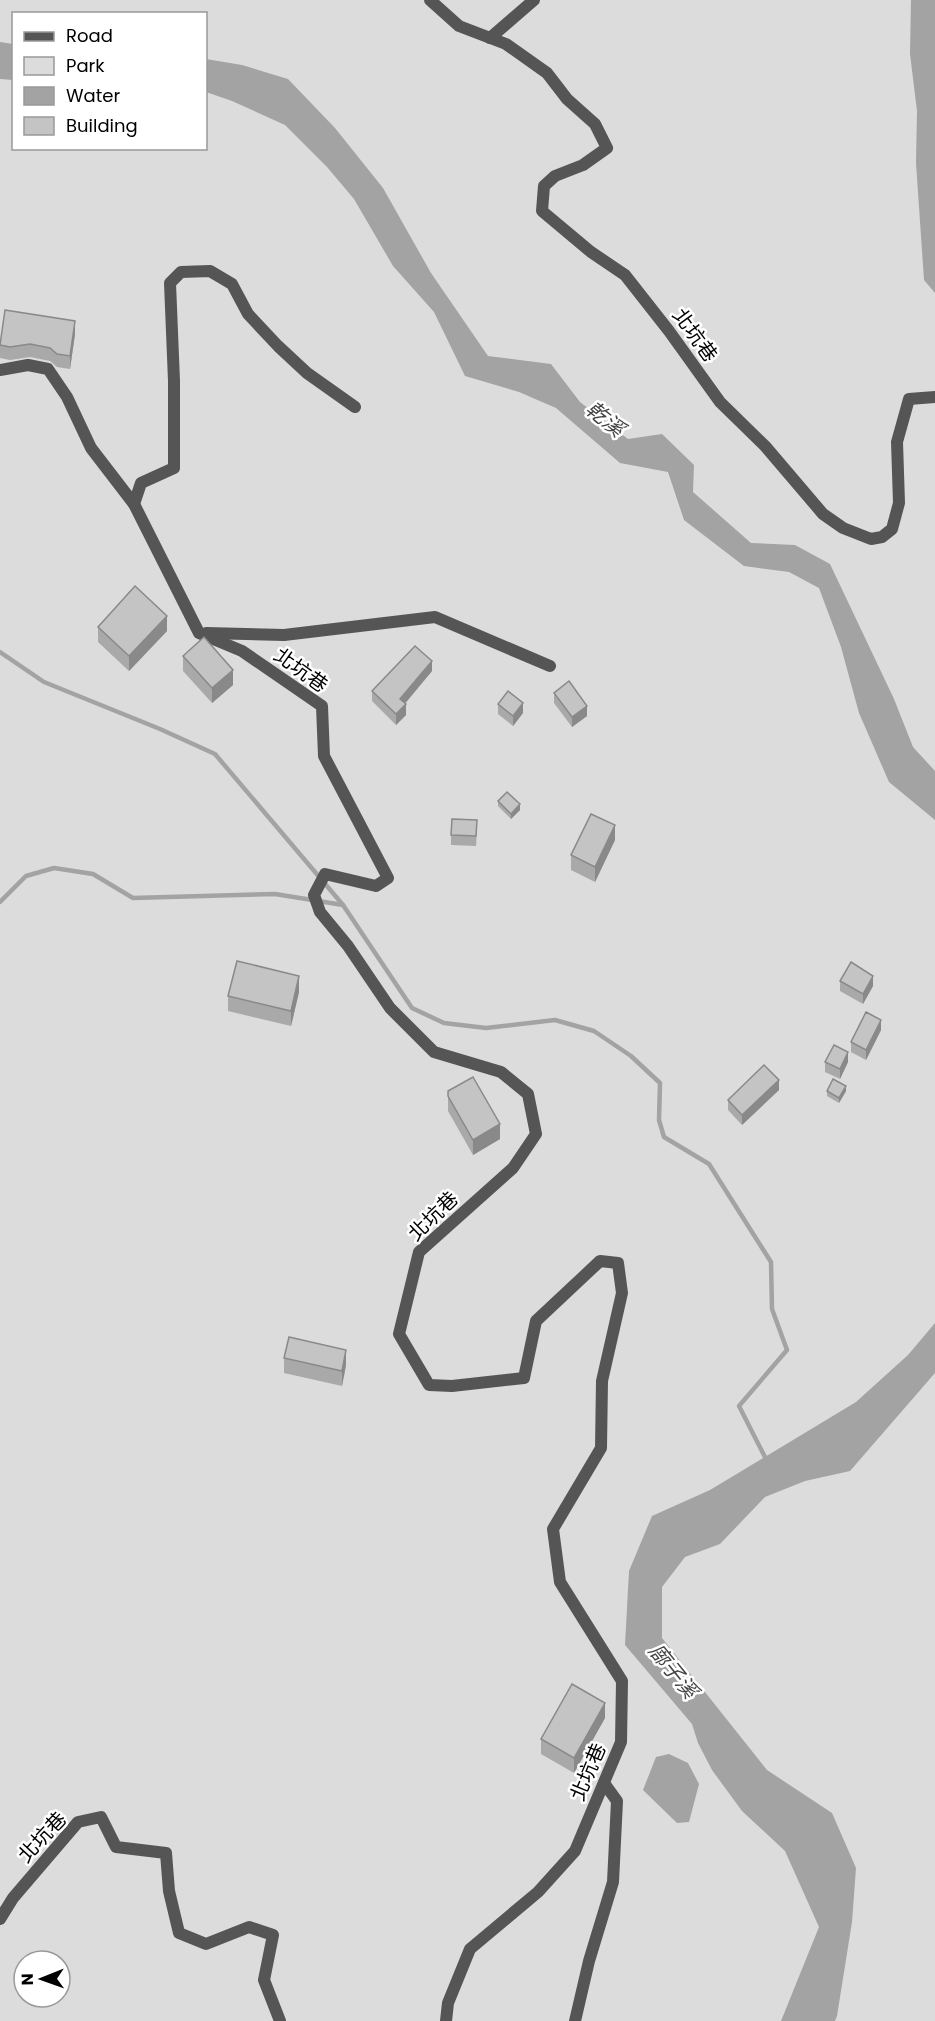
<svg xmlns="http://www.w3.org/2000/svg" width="935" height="2021" viewBox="0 0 935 2021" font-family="Poppins,'Noto Sans TC',sans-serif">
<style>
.green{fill:#dcdcdc;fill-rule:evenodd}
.water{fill:#a3a3a3}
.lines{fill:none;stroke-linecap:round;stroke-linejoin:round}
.stream{stroke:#a3a3a3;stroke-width:4.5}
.street{stroke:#555;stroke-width:12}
.wall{fill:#a9a9a9}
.shaded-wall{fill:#898989}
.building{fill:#c4c4c4;stroke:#898989;stroke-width:1.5}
.labels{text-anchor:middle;stroke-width:5;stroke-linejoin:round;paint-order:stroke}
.street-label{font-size:20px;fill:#000;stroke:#fff}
.water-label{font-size:21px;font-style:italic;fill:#444;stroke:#fff}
</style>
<rect width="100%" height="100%" fill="#fff"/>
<!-- green -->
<path class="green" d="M0 0H935V2021H0ZM14 14H206V148H14ZM24 1961H60V1997H24Z"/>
<!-- water -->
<g class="water">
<polygon points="911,0 935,0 935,293 924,280 916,163 917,111 910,54"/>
<polygon points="0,42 13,44 13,80 0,79"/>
<polygon points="206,59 242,65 288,79 335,128 383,188 431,273 488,356 551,364 580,402 628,439 662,434 694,465 693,492 751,543 795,545 830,564 894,699 913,747 935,771 935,820 889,782 859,713 841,647 819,588 789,572 744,566 684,520 668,472 620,463 556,408 519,392 465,376 434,312 393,266 354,199 327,167 285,125 232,101 206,92"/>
<polygon points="935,1323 935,1373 850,1471 805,1481 765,1497 720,1544 685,1557 662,1587 662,1638 767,1770 832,1813 856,1868 852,1922 837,2016 835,2021 781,2021 819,1927 785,1851 742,1811 712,1770 698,1743 692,1724 625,1645 629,1571 652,1516 710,1490 856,1402 908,1355"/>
<polygon points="669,1754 688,1763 699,1784 689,1822 677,1823 643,1790 656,1757"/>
</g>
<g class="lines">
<!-- stream -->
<g class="stream">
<polyline points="0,652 44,682 160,729 215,754 343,905 412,1008 444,1023 486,1028 555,1020 594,1031 631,1056 660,1083 659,1120 664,1137 709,1164 771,1262 772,1309 787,1350 739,1406 767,1461"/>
<polyline points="0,902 26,876 54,868 93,874 133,898 275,894 343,905"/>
</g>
<!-- street -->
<g class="street">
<polyline points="430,0 459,26 506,44 547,73 567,99 595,124 607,148 583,165 555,176 544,186 542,211 591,252 625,275 669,331 720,402 765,446 823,514 843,528 871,539 882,537 892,529 899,503 897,442 909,399 935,397"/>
<polyline points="490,38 534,0"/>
<polyline points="0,370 28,365 48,369 67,397 91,448 134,504 199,633 242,651 322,706 324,756 388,878 376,886 325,874 314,895 320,912 348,946 390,1008 434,1052 501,1072 528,1094 536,1134 513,1168 419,1252 399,1334 429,1385 452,1386 524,1378 536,1321 600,1261 618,1263 622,1293 602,1381 601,1448 553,1529 560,1582 622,1681 621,1742 575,1851 538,1892 470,1949 448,2003 446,2021"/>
<polyline points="134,504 141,483 174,468 174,381 170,283 181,272 210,271 232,284 248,314 278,346 307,373 355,407"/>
<polyline points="206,633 284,635 435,617 550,666"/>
<polyline points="0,1919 13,1898 78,1822 101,1817 116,1847 166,1853 169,1891 179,1933 206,1944 249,1927 273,1935 264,1980 280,2021"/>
<polyline points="575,2021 589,1961 613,1882 617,1801 604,1783"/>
</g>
</g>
<!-- wall -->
<g class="wall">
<polygon points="75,334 70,369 57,367 50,361 30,357 10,360 0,358 0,345"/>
<polygon points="98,627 167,631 129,671 98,642"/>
<polygon points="183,656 233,685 212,703 183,671"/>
<polygon points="432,671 405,704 406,715 396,725 372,701 372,691"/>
<polygon points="554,693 587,716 572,727 554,703"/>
<polygon points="498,704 523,713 513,726 498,714"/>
<polygon points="498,801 520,810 511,819 498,806"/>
<polygon points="477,830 476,846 451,845 451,835"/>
<polygon points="615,840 595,882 571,870 571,855"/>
<polygon points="840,981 873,986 863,1004 840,991"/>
<polygon points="299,992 291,1026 228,1011 228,996"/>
<polygon points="881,1030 866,1060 851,1052 851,1042"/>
<polygon points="825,1062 848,1062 840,1079 825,1072"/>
<polygon points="779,1090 742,1125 728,1110 728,1100"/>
<polygon points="448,1091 500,1139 473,1155 448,1111"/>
<polygon points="827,1091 846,1091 839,1103 827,1096"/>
<polygon points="284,1358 346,1365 342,1386 284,1373"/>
<polygon points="605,1718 574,1773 541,1754 541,1739"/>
</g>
<!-- shaded-wall -->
<g class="shaded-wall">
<polygon points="75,321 75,334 70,369 70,356"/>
<polygon points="167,616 167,631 129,671 129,656"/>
<polygon points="432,661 432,671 400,709 400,699"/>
<polygon points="233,670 233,685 212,703 212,688"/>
<polygon points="523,703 523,713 513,726 513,716"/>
<polygon points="406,704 406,715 396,725 396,714"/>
<polygon points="587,706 587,716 572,727 572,717"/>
<polygon points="520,804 520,810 511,819 511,814"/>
<polygon points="615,825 615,840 595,882 595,867"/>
<polygon points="299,976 299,992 291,1026 291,1011"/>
<polygon points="873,976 873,986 863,1004 863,994"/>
<polygon points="881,1020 881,1030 866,1060 866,1050"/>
<polygon points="848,1052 848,1062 840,1079 840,1069"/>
<polygon points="779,1080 779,1090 742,1125 742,1115"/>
<polygon points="846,1086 846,1091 839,1103 839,1098"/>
<polygon points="500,1124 500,1139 473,1155 473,1140"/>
<polygon points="346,1350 346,1365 342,1386 342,1371"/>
<polygon points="605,1703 605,1718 574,1773 574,1758"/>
</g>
<!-- building -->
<g class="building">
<polygon points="5,310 75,321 70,356 57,354 50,348 30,344 10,347 0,345"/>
<polygon points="135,586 167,616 129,656 98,627"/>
<polygon points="204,637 233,670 212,688 183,656"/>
<polygon points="415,646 432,661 400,699 406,704 396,714 372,691"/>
<polygon points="569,681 587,706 572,717 554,693"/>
<polygon points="508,691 523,703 513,716 498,704"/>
<polygon points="507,792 520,804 511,814 498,801"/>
<polygon points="591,814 615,825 595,867 571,855"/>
<polygon points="452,819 477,820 476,836 451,835"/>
<polygon points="237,961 299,976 291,1011 228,996"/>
<polygon points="851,962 873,976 863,994 840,981"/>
<polygon points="866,1012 881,1020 866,1050 851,1042"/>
<polygon points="834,1045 848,1052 840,1069 825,1062"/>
<polygon points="764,1065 779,1080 742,1115 728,1100"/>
<polygon points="473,1077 500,1124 473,1140 448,1096 448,1091"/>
<polygon points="833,1079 846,1086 839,1098 827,1091"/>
<polygon points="289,1337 346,1350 342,1371 284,1358"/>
<polygon points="572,1684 605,1703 574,1758 541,1739"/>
</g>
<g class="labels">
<!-- street labels -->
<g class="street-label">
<text transform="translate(695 335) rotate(54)" y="7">北坑巷</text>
<text transform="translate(301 670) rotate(36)" y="7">北坑巷</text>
<text transform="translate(433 1216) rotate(-44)" y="7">北坑巷</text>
<text transform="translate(588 1772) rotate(-67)" y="7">北坑巷</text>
<text transform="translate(42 1837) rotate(-47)" y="7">北坑巷</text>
</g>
<!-- water labels -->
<g class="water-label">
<text transform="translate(605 419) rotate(39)" y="7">乾溪</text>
<text transform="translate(673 1671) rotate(51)" y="7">廍子溪</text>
</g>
</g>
<!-- legend -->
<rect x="12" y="12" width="195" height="138" fill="#ffffff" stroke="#999999" stroke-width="1.5"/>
<rect x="24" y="32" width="30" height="9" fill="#555555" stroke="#999999" stroke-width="1.5"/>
<text x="66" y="42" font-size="18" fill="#000000">Road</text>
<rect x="24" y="57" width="30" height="18" fill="#dcdcdc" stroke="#999999" stroke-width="1.5"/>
<text x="66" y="72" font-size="18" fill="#000000">Park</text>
<rect x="24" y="87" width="30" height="18" fill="#a3a3a3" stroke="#999999" stroke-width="1.5"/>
<text x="66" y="102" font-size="18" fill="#000000">Water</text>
<rect x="24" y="117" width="30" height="18" fill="#c4c4c4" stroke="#999999" stroke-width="1.5"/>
<text x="66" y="132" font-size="18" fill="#000000">Building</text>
<!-- north arrow -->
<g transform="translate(42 1979) rotate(269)"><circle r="28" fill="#ffffff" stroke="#999999" stroke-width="1.5"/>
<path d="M0-4.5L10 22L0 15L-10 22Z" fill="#000000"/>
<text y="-9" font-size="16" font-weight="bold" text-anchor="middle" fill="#000000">N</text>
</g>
</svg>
